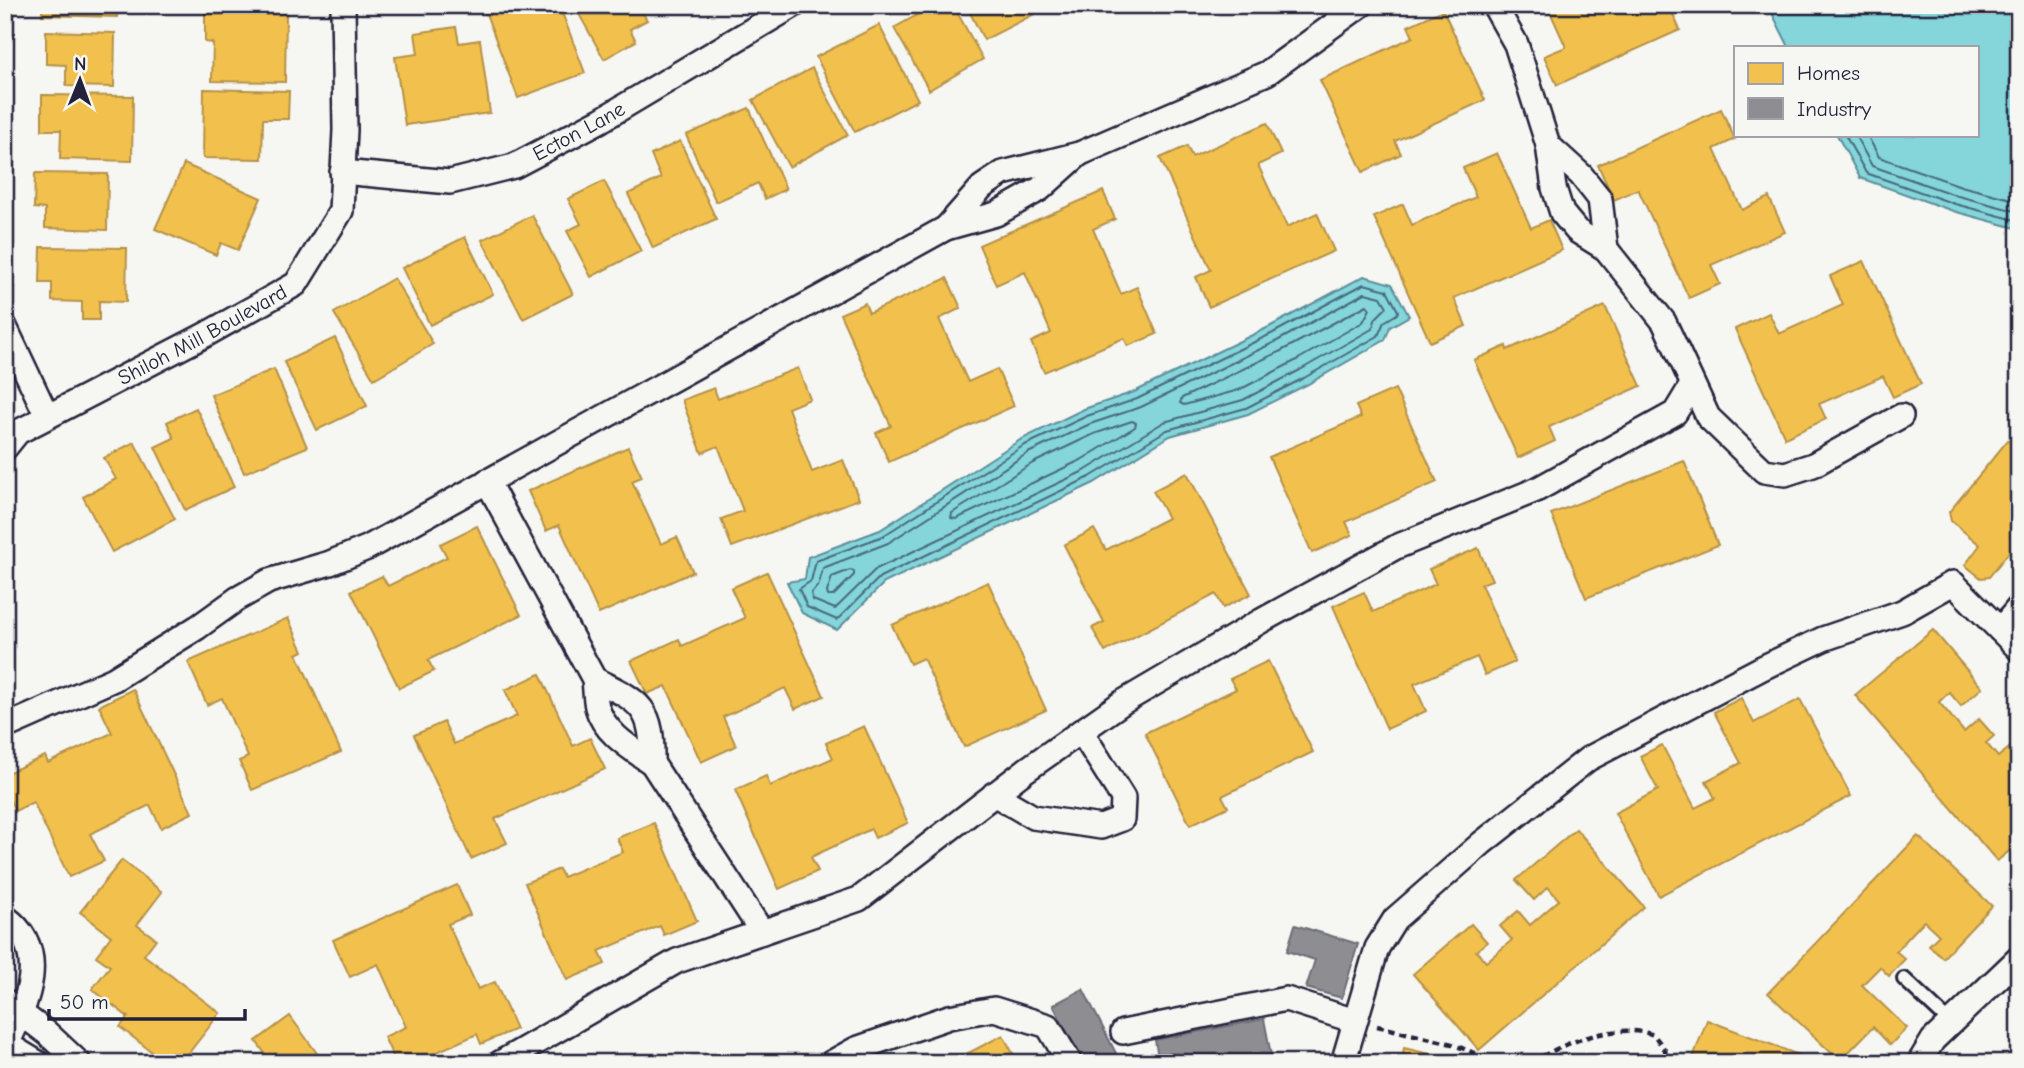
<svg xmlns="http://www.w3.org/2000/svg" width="2024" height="1068" viewBox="0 0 2024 1068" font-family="'Comic Neue',sans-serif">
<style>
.water{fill:#84d6db;stroke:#5d8e9b;stroke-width:2}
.homes{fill:#f2c14e;stroke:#b49148;stroke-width:2}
.industry{fill:#8d8d92;stroke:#6d6d78;stroke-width:2}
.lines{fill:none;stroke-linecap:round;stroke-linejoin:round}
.shore{stroke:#496a7b;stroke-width:2}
.lane-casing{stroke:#22223b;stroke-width:18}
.street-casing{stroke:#22223b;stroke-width:28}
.path{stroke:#22223b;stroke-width:4.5;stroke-dasharray:7 5;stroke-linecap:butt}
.lane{stroke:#f6f6f2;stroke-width:12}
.street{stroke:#f6f6f2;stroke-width:23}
.labels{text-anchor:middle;stroke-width:7;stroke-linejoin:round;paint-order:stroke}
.street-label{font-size:21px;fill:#22223b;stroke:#f6f6f2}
</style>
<rect width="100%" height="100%" fill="#f6f6f2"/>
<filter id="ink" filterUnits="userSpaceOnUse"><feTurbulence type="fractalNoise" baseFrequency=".0143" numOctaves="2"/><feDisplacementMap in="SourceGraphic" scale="14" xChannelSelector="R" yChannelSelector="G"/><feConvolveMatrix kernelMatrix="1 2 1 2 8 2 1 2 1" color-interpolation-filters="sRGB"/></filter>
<g filter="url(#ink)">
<!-- water -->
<g class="water">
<polygon points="1768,5 2019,5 2019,229 1953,211 1860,178 1837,135 1977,135 1977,47 1789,47"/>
<polygon points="1364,276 1392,284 1409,316 1390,327 1385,340 1308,384 1248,414 1170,436 1094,483 884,583 837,630 802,613 787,582 805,579 808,557 880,530 1020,440 1084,409 1134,392 1269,327"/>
</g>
<!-- homes -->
<g class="homes">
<polygon points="42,5 118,5 117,17 42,15"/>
<polygon points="502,5 559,5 585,73 518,98 485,11"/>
<polygon points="574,5 638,5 647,20 630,29 636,41 604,59"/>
<polygon points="911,5 953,5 983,59 929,90 894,28 917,15"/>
<polygon points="966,5 1042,5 1044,9 984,40"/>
<polygon points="1547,5 1669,5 1680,30 1557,85 1544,56 1566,47"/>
<polygon points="1443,10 1485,100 1395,141 1401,154 1363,172 1320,80 1413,37 1408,26"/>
<polygon points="205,13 286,14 285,82 212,81 213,43 205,42"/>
<polygon points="879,25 918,100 855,132 816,57"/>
<polygon points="456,27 459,43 480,40 490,113 405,125 395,57 418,54 415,33"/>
<polygon points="46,31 115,33 114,87 66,86 66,65 46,64"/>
<polygon points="812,68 848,135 789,167 753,100"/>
<polygon points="204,89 289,91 288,119 263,119 262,159 203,158"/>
<polygon points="42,95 133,96 132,161 60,159 61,130 42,130"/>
<polygon points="749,108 786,189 765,199 758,183 716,202 686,135"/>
<polygon points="1721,109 1735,139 1714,149 1742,210 1769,197 1785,232 1711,265 1720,284 1689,298 1638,189 1614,200 1598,165"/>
<polygon points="1267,123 1281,154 1258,165 1287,227 1317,213 1334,251 1209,307 1196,277 1211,270 1160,158 1187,146 1192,157"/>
<polygon points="680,141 716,219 653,248 628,194 661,178 651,155"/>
<polygon points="1497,153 1531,228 1549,220 1562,250 1454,298 1466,326 1430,342 1374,217 1403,204 1412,225 1476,197 1463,168"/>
<polygon points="184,164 261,198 238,250 221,243 216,255 155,229"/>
<polygon points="35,173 108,174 107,230 45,228 45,209 34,208"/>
<polygon points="604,181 641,251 591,277 567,231 581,224 568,199"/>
<polygon points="1103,191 1115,219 1093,229 1121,294 1137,287 1157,334 1128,346 1124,338 1044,372 1031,342 1051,333 1025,272 996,285 979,245"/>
<polygon points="532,215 573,294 523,319 482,240"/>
<polygon points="465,237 493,294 430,325 402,268"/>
<polygon points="41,247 127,248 126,302 99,301 99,320 82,320 82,302 52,301 52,283 40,283"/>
<polygon points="1864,261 1921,384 1893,397 1883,376 1819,404 1826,419 1785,438 1735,329 1769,313 1779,334 1843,305 1830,276"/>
<polygon points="394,278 433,344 374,379 334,313"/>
<polygon points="947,278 961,308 939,319 968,382 997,369 1014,406 889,462 876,433 891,426 840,314 865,303 869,313"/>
<polygon points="1605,306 1641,386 1549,427 1555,441 1518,458 1474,360 1506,346 1507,350"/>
<polygon points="335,338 367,406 317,430 284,362"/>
<polygon points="798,368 810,399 788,408 812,472 843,460 859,499 732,547 721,519 743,511 718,446 702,453 682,400 714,388 718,399"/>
<polygon points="274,369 307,447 244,473 211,395"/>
<polygon points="1395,389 1437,482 1346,522 1352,535 1312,553 1269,457 1361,417 1356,406"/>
<polygon points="196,408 234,487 185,510 155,447 174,438 167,422"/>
<polygon points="2008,440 2019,449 2019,528 2016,526 2010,534 2012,548 1989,577 1981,578 1965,565 1980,545 1951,521 1949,512"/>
<polygon points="134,442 175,519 112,552 83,497 116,479 104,458"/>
<polygon points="628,447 642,477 632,481 661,544 677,537 693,572 599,614 559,525 546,531 528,491"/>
<polygon points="1684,461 1718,545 1586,598 1551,514"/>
<polygon points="1187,473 1251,594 1223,608 1216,594 1105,652 1092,628 1104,622 1064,545 1094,529 1106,550 1168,518 1153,491"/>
<polygon points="477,526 521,615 428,660 434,671 399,688 351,591 382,576 388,586 447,557 440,544"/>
<polygon points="1478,548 1492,580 1481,584 1515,662 1485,675 1477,657 1414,684 1426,711 1387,729 1333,606 1364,592 1373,612 1436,584 1429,569"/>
<polygon points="767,572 824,696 795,709 785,688 723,717 736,746 701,762 666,686 647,694 631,661 679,639 682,646 745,618 731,588"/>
<polygon points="988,582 1046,710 964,747 923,658 910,664 892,625"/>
<polygon points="288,618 303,651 297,654 341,752 252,790 239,761 248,757 222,698 207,705 188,662"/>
<polygon points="1933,630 1982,688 1961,706 1949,692 1939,702 1964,732 1979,719 1994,736 1986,743 1998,757 2019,740 2019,843 1997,861 1855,695"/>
<polygon points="1268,661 1313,752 1222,796 1228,807 1190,825 1145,733 1236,689 1230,679"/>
<polygon points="540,674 573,746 590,738 605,769 495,819 507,843 471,859 414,735 444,722 454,744 517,716 505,690"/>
<polygon points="133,689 192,813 161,828 150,805 90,834 104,861 69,877 33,802 15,811 5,790 5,774 45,756 48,763 112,733 99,706"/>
<polygon points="1741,698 1754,723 1800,699 1851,796 1659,896 1615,813 1658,790 1640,756 1662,745 1695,808 1715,798 1706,781 1741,763 1714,712"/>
<polygon points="864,726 908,823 875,838 871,829 811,857 818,871 779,889 735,790 766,776 770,786 833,758 826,743"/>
<polygon points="654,823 697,921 664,935 660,926 599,951 605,964 567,980 525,883 559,869 563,877 623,852 617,838"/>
<polygon points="1576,829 1644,907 1479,1050 1413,974 1471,924 1487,942 1476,951 1486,962 1512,940 1500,926 1518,911 1530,925 1559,900 1548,887 1534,900 1516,880"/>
<polygon points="1918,836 1992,906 1943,958 1929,945 1939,935 1924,921 1896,951 1905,959 1889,976 1880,967 1862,985 1907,1028 1890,1045 1873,1027 1840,1061 1768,993"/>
<polygon points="122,860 162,892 137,925 156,939 144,955 220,1013 181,1063 166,1063 120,1027 128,1017 92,989 110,966 96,956 111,936 80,912"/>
<polygon points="457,885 470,915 448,924 478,989 495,982 516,1029 481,1044 477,1034 412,1063 396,1063 384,1037 406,1027 378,964 350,977 333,940"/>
<polygon points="290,1016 324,1063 254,1063 266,1055 256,1041"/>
<polygon points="1707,1020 1804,1057 1802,1063 1691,1063"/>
<polygon points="1003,1035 1018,1063 949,1063"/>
<polygon points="1404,1048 1468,1063 1401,1063"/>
</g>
<!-- industry -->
<g class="industry">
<polygon points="1295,925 1358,944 1342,998 1306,988 1315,960 1287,951"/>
<polygon points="1083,989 1121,1063 1083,1063 1053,1005"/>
<polygon points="1264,1019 1271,1055 1231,1063 1159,1063 1155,1040"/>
</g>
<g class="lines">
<!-- shore -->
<g class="shore">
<polyline points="1845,135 1866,173 1955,204 2019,221"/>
<polyline points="1855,135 1872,166 1958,196 2019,212"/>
<polyline points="1867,135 1879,157 1961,186 2019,201"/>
<polygon points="1364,284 1387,290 1398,311 1397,314 1384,322 1378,336 1304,378 1246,408 1167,430 1090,477 880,577 837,620 807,607 799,589 811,581 816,561 883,536 1023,446 1087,416 1137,399 1273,333"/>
<polygon points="1365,293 1381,297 1387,307 1376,318 1372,329 1300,370 1243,400 1164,422 1086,470 876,569 835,609 813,600 811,594 819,584 823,568 888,543 1028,453 1090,424 1141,407 1277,341"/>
<polygon points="1367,305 1370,309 1363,322 1295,361 1239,390 1184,405 1180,403 1182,398 1281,351"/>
<polygon points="1132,421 1136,423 1135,427 1081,460 956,519 951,518 952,513 1033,463 1094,434"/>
<polygon points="850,570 854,571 854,575 833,596 828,596 827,592 832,577"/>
</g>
<defs>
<polyline id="lane" points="1904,979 1951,1023"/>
<g id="street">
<polyline points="1494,5 1516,44 1548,145 1554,188 1562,213 1577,231 1606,249 1664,322 1708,417 1764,471 1785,474 1813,465 1901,416"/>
<polyline points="1548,145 1581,175 1600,199 1606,249"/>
<path id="s1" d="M342 172 450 182 514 166 601 120 794 5"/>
<polyline points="946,228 982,187 1003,173 1079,154 1267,73 1361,5"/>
<polyline points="5,327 47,416"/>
<path id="s2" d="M5 448 18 432 205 335 296 284 341 211 345 130 343 5"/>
<path d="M487 481 594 679C595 688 595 698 597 707 604 733 632 749 652 763L762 932"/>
<polyline points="2000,630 2019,607"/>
<path d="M594 679C642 702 653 708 652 763"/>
<polyline points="5,727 114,679 198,627 237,599 269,581 330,563 367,548 946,228 996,214 1040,189 1079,154"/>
<polyline points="994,794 1033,817 1101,827 1122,819 1123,798 1081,731"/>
<path d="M5 917C51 950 27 1003 7 1044"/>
<polyline points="5,1001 47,1033 79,1063"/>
<polyline points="1123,1032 1286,999 1355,1021"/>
<polyline points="5,1043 38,1063"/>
<polyline points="500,1063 677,961 859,899 1026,770 1123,702 1261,621 1396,547 1536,490 1675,413 1692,385"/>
<polyline points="831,1063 856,1049 949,1017 994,1009 1048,1026 1070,1063"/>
<polyline points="1343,1063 1377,948 1395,919 1482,843 1588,759 1762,668 1823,639 1902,612 1953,583 2019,649"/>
<polyline points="1919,1063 1933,1040 2019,958"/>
</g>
</defs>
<!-- lane casing -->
<use href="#lane" class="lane-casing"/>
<!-- street casing -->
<use href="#street" class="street-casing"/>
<!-- path -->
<g class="path">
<polyline points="1377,1026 1452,1044 1498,1063"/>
<path d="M1532 1063C1563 1042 1617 1022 1654 1035L1665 1050 1668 1063"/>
</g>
<!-- lane -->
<use href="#lane" class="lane"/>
<!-- street -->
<use href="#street" class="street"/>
</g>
</g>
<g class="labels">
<!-- street labels -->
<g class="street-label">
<text dy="7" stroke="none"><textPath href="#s1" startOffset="248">Ecton Lane</textPath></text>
<text dy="7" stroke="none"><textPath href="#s2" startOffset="229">Shiloh Mill Boulevard</textPath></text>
</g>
</g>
<!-- margin -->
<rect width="2024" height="1068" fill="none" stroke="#f6f6f2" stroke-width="28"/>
<rect x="14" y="14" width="1996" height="1040" fill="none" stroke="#22223b" stroke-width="2.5" filter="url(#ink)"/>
<!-- legend -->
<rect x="1734" y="46" width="245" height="91" fill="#f6f6f2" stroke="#a1a1a9" stroke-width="2"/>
<rect x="1748" y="63" width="35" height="21" fill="#f2c14e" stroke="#a1a1a9" stroke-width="2"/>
<text x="1797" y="80" font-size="21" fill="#22223b">Homes</text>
<rect x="1748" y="98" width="35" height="21" fill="#8d8d92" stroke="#a1a1a9" stroke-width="2"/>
<text x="1797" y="116" font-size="21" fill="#22223b">Industry</text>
<!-- north arrow -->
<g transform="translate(80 80) rotate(1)" stroke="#f6f6f2" stroke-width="5" paint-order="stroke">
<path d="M0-5L12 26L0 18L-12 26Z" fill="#22223b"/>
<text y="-10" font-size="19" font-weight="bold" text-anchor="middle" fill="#22223b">N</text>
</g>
<!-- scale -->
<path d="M49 1009v10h196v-10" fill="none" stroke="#22223b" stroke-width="3.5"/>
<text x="60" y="1009" font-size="21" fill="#22223b" stroke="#f6f6f2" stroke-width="5" paint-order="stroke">50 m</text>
</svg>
